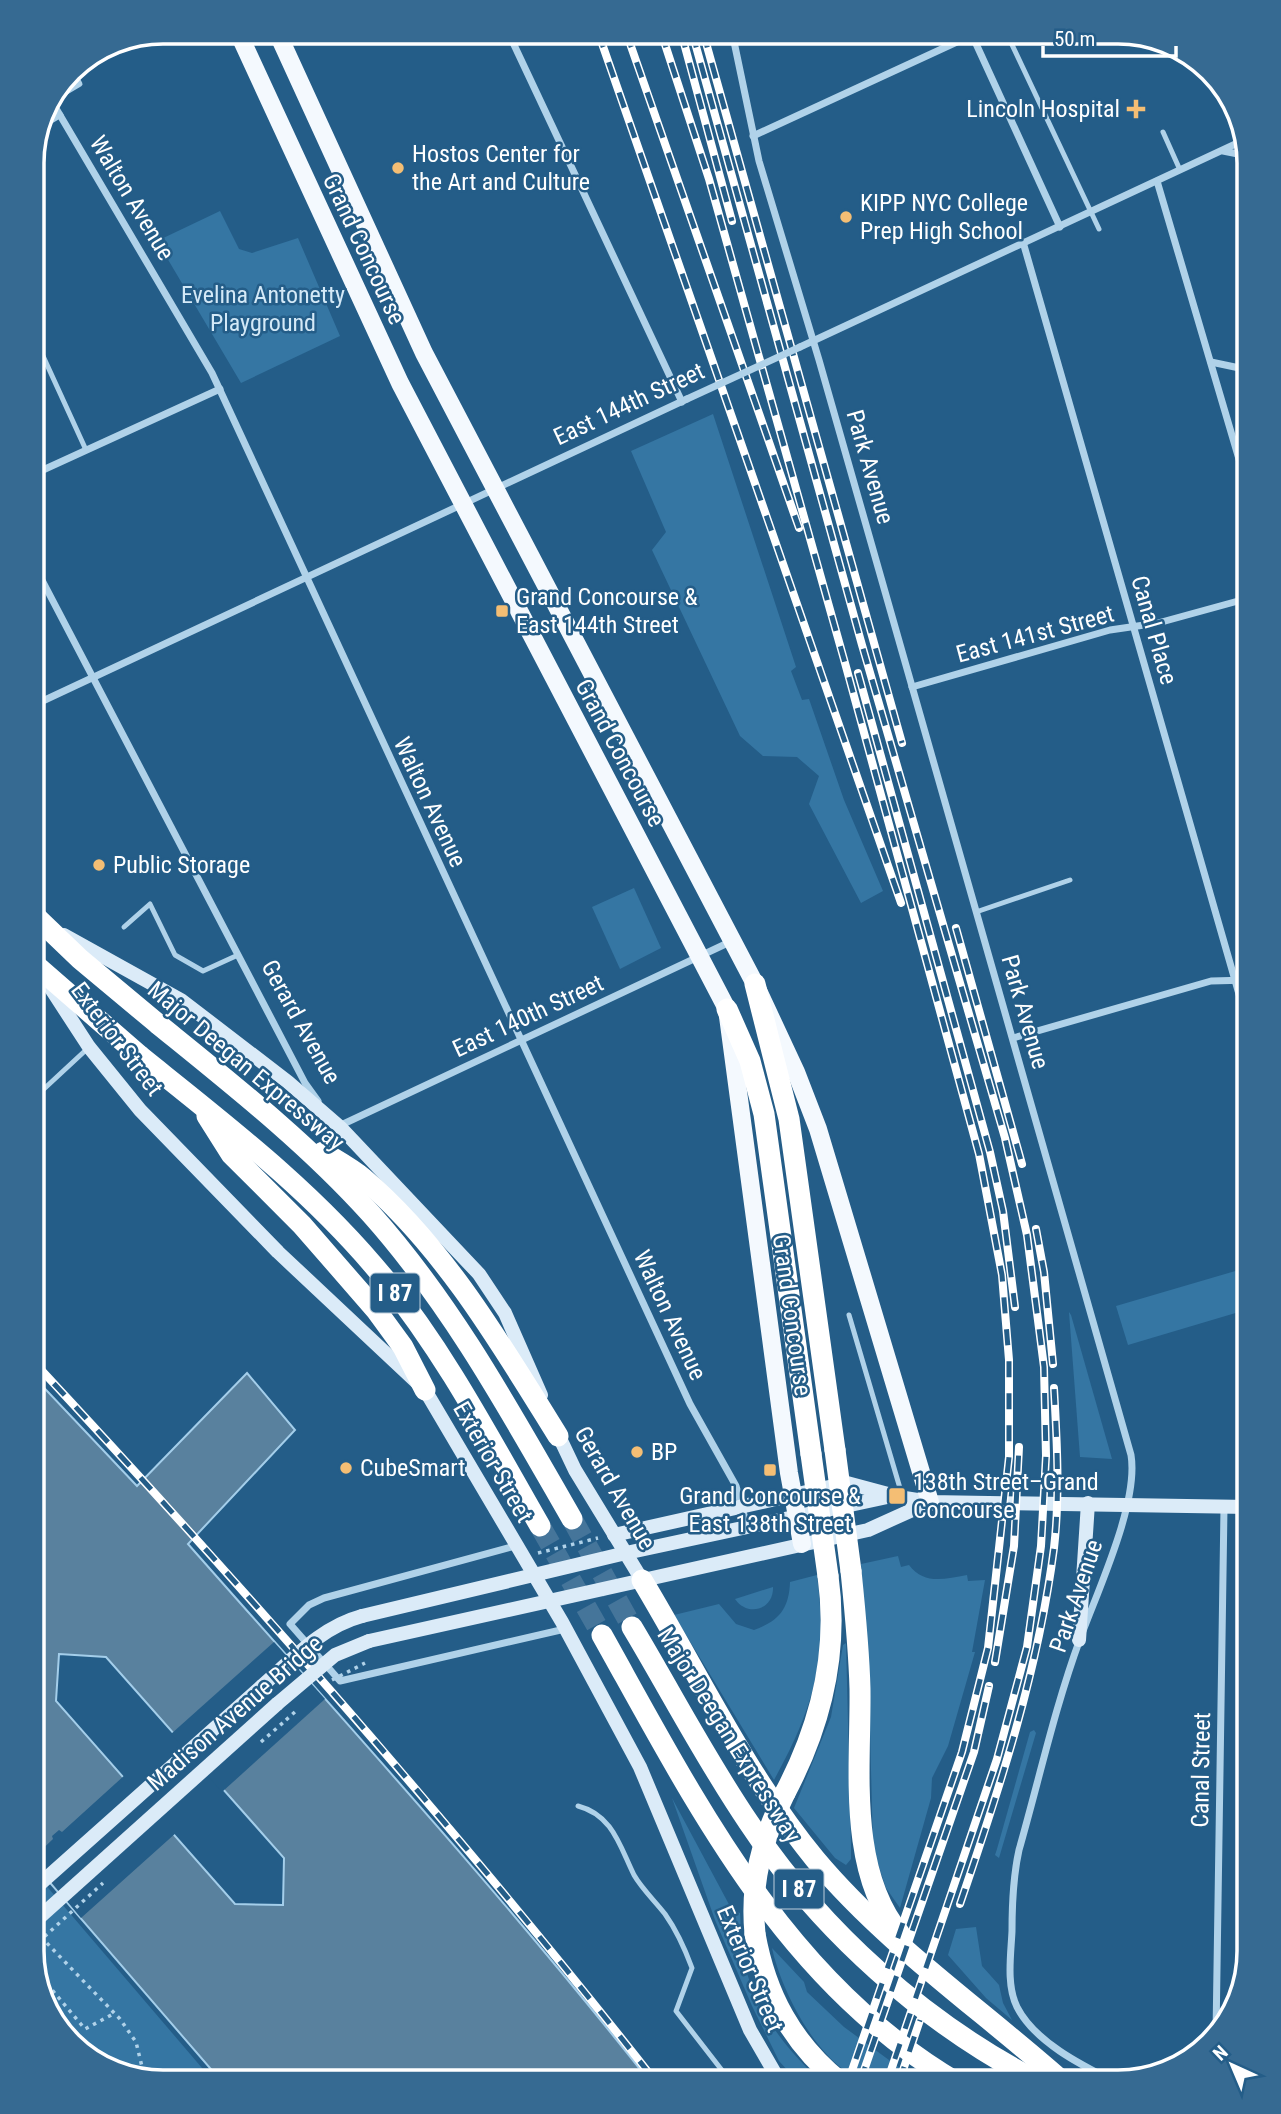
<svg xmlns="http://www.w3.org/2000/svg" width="1281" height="2114" viewBox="0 0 1281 2114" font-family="'Roboto Condensed',sans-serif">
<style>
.green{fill:#3576a3}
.water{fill:#59819e;stroke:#a4ceea;stroke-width:2;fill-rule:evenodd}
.pier{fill:#245d88}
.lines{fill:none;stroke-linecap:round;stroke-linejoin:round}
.motorway-tunnel{stroke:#45759a;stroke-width:21;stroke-dasharray:21 10;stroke-linecap:butt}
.path{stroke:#b0d2e9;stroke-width:3.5;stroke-dasharray:3.5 5;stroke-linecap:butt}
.service{stroke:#b0d2e9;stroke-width:5}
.minor{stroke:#b0d2e9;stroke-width:7}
.secondary{stroke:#dbebf8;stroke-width:14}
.primary{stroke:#f4f9fe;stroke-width:18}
.motorway{stroke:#fff;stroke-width:21}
.rail-casing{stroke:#fff;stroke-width:8}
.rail{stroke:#245d88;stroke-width:5;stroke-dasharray:16;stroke-linecap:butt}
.path-bridge{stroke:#b0d2e9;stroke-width:3.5;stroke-dasharray:3.5 5;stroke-linecap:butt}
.minor-bridge{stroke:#b0d2e9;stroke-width:7}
.secondary-bridge{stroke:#dbebf8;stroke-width:14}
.motorway-bridge{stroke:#fff;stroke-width:21}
.poi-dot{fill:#f4be74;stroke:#245d88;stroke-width:2.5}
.labels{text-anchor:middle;stroke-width:5;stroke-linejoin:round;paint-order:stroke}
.shield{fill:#245d88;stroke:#bdcedb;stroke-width:2}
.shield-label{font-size:23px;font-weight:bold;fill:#fff}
.poi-label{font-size:24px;fill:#fff;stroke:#245d88;text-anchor:start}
.street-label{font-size:24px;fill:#fff;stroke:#245d88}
.park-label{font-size:24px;fill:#d4e9f7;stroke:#245d88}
.rim{fill:none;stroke:#fff;stroke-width:3.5}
</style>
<rect width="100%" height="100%" fill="#245d88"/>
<!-- green -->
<g class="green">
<polygon points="220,211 239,249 252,253 298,238 340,336 241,383 157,241"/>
<polygon points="713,414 796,667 791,671 802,700 809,699 844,800 883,891 861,903 809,804 819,776 797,757 763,756 740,736 652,550 666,532 631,451"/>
<polygon points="634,888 661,948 620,969 592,907"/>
<polygon points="1249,1267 1249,1309 1128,1345 1116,1306"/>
<polygon points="1069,1312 1071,1315 1112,1459 1080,1457"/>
<path d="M898 1556 901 1567 909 1565C924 1585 944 1579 967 1575L968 1581 985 1580 972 1652H975L948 1746 932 1778 931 1798 900 1908 886 1888 873 1849 869 1690 861 1564Z"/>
<path d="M817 1575C828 1659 814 1707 774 1780L674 1615 719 1604 736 1624 754 1630C779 1621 789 1609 790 1582Z"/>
<path d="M773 1587C774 1609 748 1618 735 1599Z"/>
<polygon points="846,1643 851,1843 851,1859 846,1865 835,1858 794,1808 831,1717 843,1645"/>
<polygon points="1034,1730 1036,1733 999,1858 995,1855 997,1849 1030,1732"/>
<path d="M672 1798 732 1910 740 1913C741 1929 741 1946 744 1961 754 2009 787 2051 822 2082H798L779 2061 752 2006 715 1920Z"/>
<polygon points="32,1869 214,2082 155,2082 90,2061 63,2030 45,2008 32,1951"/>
<polygon points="976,1927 982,1966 999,1985 1003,2003 1012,2020 986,1998 948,1955 956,1929"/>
<path d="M772 1948 804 1982 807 1992 844 2027 919 2082C904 2082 885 2085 870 2082 822 2073 781 1991 772 1948Z"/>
</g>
<!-- water -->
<path class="water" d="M247 1373 295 1430 188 1544C344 1721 504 1896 650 2082H222L32 1862V1375L137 1486ZM59 1654 106 1657 284 1858 283 1905 235 1904 56 1701Z"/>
<!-- pier -->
<g class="pier">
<polygon points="274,1642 325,1699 222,1792 171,1734"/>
<polygon points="126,1774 177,1832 81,1918 32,1859 53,1839 52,1836 59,1830 62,1832"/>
</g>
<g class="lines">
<!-- motorway-tunnel -->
<g class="motorway-tunnel">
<polyline points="572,1519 632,1627"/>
<polyline points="540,1526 602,1635"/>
</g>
<!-- path -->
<g class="path">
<polyline points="538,1553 598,1538"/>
<polyline points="261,1742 286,1720"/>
<polyline points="41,1937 120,2019 136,2042 145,2079"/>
<polyline points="36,1971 85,2029 115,2013"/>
</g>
<!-- service -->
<g class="service">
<polyline points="1006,32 1099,229"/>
<polyline points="104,47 119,40"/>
<polyline points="58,97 80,84 72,69"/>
<polyline points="46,124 61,115"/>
<polyline points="1163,132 1180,170"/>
<polyline points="43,356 86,450"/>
<polyline points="976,912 1070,880"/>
<polyline points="124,927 150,904 175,955 203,971 238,955"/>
<polyline points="32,1100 87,1049"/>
<polyline points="849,1315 902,1495"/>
<path d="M578 1806C613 1815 620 1847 634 1875 642 1889 655 1901 665 1914 677 1931 685 1949 692 1968L676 2011 731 2082"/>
</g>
<!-- minor -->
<g class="minor">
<polyline points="508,32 682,402"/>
<path d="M732 32 759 161 819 360 1131 1455C1139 1503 1097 1592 1080 1639 1055 1707 1039 1780 1019 1850 1013 1877 1012 1904 1012 1931 1011 1954 1006 1985 1017 2007 1035 2042 1081 2065 1115 2082"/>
<polyline points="54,105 212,373 690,1404 736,1486 747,1526"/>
<polyline points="753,136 972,35 1060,227"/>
<polyline points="1223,151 1248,156"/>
<polyline points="1157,181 1249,493"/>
<polyline points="1023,242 1249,1029"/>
<polyline points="800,347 1244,140"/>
<polyline points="1211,362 1249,370"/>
<polyline points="32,475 220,389"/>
<polyline points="32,561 305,1083 318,1101"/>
<polyline points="912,687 1110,630 1158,623 1249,598"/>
<polyline points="32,706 687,399"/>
<polyline points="1013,1038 1211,981 1249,980"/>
<polyline points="339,1126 732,941"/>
<polyline points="515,1546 324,1598 309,1605 290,1624 340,1681 565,1629"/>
<polyline points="1216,2034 1224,1508"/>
</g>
<!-- secondary -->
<g class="secondary">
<polyline points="64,935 181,1000 288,1082 341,1128 479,1274 505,1313 541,1395"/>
<polyline points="32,941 38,932 53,929"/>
<polyline points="48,984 89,1047 140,1110 278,1252 425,1390 562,1622 640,1767 750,2030 780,2082"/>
<polyline points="556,1430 575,1470 642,1580"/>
<polyline points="614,1535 847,1483 888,1494"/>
<polyline points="362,1616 626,1553 892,1496 930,1502 1249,1507"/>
<polyline points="1079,1640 1088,1503"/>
<polyline points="369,1641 868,1530 930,1502"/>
<polyline points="32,1891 262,1686"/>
<polyline points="32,1924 277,1704"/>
</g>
<!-- primary -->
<g class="primary">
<polyline points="238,32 400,383 727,1009 789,1473 802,1544"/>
<polyline points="277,32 424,353 755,984 796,1072 818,1129 930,1502"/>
</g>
<!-- motorway -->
<g class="motorway">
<polyline points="755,984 789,1119 835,1450"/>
<polyline points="727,1009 750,1061 764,1114 811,1454"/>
<path d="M158 1024C232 1084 307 1143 371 1214 453 1306 511 1413 572 1519"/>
<path d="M140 1056C226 1125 314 1192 384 1278 446 1354 491 1441 540 1526"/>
<polyline points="207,1116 231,1154 302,1225 376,1310 403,1347 425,1390"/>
<path d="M323 1152C336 1160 351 1168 363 1178 445 1248 502 1346 558 1436"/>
<path d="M851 1571C855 1610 859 1649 860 1689 861 1767 847 1870 900 1934"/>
<path d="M642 1580C698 1673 746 1775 815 1859 887 1945 981 2009 1063 2082"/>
<path d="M632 1627C671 1692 706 1760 749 1823 821 1931 924 2023 1039 2082"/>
<path d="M602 1635C696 1803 784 1981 956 2082"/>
<path d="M785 1793C821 1725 839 1654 828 1576"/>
<path d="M755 1934C766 1995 792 2043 840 2082"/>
</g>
<defs>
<g id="rail">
<polyline points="598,32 901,903"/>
<polyline points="626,32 799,528"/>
<polyline points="661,32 709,179 845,663 979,1154 1002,1275 1009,1360 1009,1457 988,1648 962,1752 848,2082"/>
<polyline points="681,32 732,221"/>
<polyline points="692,32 862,645 1005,1138 1027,1235 1044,1367 1046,1456 1041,1546 1027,1647 997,1759 887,2082"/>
<polyline points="703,32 902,743"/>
<polyline points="858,673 990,1152 1003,1211 1015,1307"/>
<polyline points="956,928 1022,1164"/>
<polyline points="1036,1229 1044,1272 1053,1364"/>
<path d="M32 1360C249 1593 460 1832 656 2082"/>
<polyline points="995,1662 1014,1546 1019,1447"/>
<path d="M960 1904C1000 1787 1038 1672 1054 1548 1060 1496 1057 1441 1054 1388"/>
<polyline points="860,2082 974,1752 989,1686"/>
<polyline points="899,2082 920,2020"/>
</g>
</defs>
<!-- rail casing -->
<use href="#rail" class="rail-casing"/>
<!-- rail -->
<use href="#rail" class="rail"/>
<!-- path-bridge -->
<g class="path-bridge">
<polyline points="332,1680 365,1663"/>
<polyline points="286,1720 297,1710"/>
<polyline points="32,1948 103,1883"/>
</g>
<!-- minor-bridge -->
<polyline class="minor-bridge" points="687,399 800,347"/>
<!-- secondary-bridge -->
<g class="secondary-bridge">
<path d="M262 1686C293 1659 321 1627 362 1616"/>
<polyline points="277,1704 335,1655 369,1641"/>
</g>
<!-- motorway-bridge -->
<g class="motorway-bridge">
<polyline points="32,913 80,959 158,1024"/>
<polyline points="32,962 140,1056"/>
<polyline points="835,1450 851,1571"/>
<polyline points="811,1454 828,1576"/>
<path d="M755 1934C750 1882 762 1840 785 1793"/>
</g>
</g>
<!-- markers -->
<g class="poi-dot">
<path d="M1132.5 98.5h7v7h7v7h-7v7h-7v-7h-7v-7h7z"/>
<circle cx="398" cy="168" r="7"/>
<circle cx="846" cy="217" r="7"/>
<rect x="495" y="604" width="14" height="14" rx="3.5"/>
<circle cx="99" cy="865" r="7"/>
<circle cx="637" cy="1452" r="7"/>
<circle cx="346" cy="1468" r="7"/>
<rect x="763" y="1463" width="14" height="14" rx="3.5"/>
<rect x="888" y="1487" width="18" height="18" rx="3.5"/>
</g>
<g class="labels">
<!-- shield labels -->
<g class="shield">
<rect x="370.5" y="1273.5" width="49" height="39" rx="5"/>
<rect x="774.5" y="1869.5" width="49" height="39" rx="5"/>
</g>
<g class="shield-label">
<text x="395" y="1301">I 87</text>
<text x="799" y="1897">I 87</text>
</g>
<!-- poi labels -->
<g class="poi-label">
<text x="1120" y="117" text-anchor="end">Lincoln Hospital</text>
<text x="412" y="162">Hostos Center for<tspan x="412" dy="28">the Art and Culture</tspan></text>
<text x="860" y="211">KIPP NYC College<tspan x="860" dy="28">Prep High School</tspan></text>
<text x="516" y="605">Grand Concourse &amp;<tspan x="516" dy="28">East 144th Street</tspan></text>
<text x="113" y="873">Public Storage</text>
<text x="651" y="1460">BP</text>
<text x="360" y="1476">CubeSmart</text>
<text x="913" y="1490">138th Street–Grand<tspan x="913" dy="28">Concourse</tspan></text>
<text x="770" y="1504" text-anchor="middle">Grand Concourse &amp;<tspan x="770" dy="28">East 138th Street</tspan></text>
</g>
<!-- street labels -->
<g class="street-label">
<text transform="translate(132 198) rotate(59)" y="8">Walton Avenue</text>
<text transform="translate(364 249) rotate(65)" y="8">Grand Concourse</text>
<text transform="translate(629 404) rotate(-25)" y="8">East 144th Street</text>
<text transform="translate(870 467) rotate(74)" y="8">Park Avenue</text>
<text transform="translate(1154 630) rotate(74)" y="8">Canal Place</text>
<text transform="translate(1035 634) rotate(-15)" y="8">East 141st Street</text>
<text transform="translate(620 753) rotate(62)" y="8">Grand Concourse</text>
<text transform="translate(430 802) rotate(65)" y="8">Walton Avenue</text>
<text transform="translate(1025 1012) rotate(74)" y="8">Park Avenue</text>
<text transform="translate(528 1016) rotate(-25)" y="8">East 140th Street</text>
<text transform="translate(301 1022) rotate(61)" y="8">Gerard Avenue</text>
<text transform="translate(117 1039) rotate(53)" y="8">Exterior Street</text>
<text transform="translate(246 1066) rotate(40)" y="8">Major Deegan Expressway</text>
<text transform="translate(670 1315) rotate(65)" y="8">Walton Avenue</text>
<text transform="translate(792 1315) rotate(82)" y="8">Grand Concourse</text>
<text transform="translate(493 1462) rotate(60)" y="8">Exterior Street</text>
<text transform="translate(615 1488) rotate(60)" y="8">Gerard Avenue</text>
<text transform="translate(1076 1596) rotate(-71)" y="8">Park Avenue</text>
<text transform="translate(235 1713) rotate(-41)" y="8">Madison Avenue Bridge</text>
<text transform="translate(729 1735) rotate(58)" y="8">Major Deegan Expressway</text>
<text transform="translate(1201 1770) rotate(-89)" y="8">Canal Street</text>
<text transform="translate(750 1969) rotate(67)" y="8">Exterior Street</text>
</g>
<!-- park labels -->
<g class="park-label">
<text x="263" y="303">Evelina Antonetty<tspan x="263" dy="28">Playground</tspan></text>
</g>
</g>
<!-- crop -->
<path d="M0 0H1281V2114H0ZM163 44H1118A119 119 0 0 1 1237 163V1951A119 119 0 0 1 1118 2070H163A119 119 0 0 1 44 1951V163A119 119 0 0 1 163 44Z" fill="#366a92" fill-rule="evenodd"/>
<path class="rim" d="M163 44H1118A119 119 0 0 1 1237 163V1951A119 119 0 0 1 1118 2070H163A119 119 0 0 1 44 1951V163A119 119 0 0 1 163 44Z"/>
<!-- north arrow -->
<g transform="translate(1232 2065) rotate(316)" stroke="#245d88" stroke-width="5" paint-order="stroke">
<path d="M0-5L12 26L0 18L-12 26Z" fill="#ffffff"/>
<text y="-10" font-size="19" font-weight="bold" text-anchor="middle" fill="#ffffff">N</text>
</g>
<!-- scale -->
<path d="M1043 46v10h133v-10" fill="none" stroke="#ffffff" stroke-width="3.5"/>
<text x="1054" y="46" font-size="21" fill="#ffffff" stroke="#245d88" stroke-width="5" paint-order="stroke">50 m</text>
</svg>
